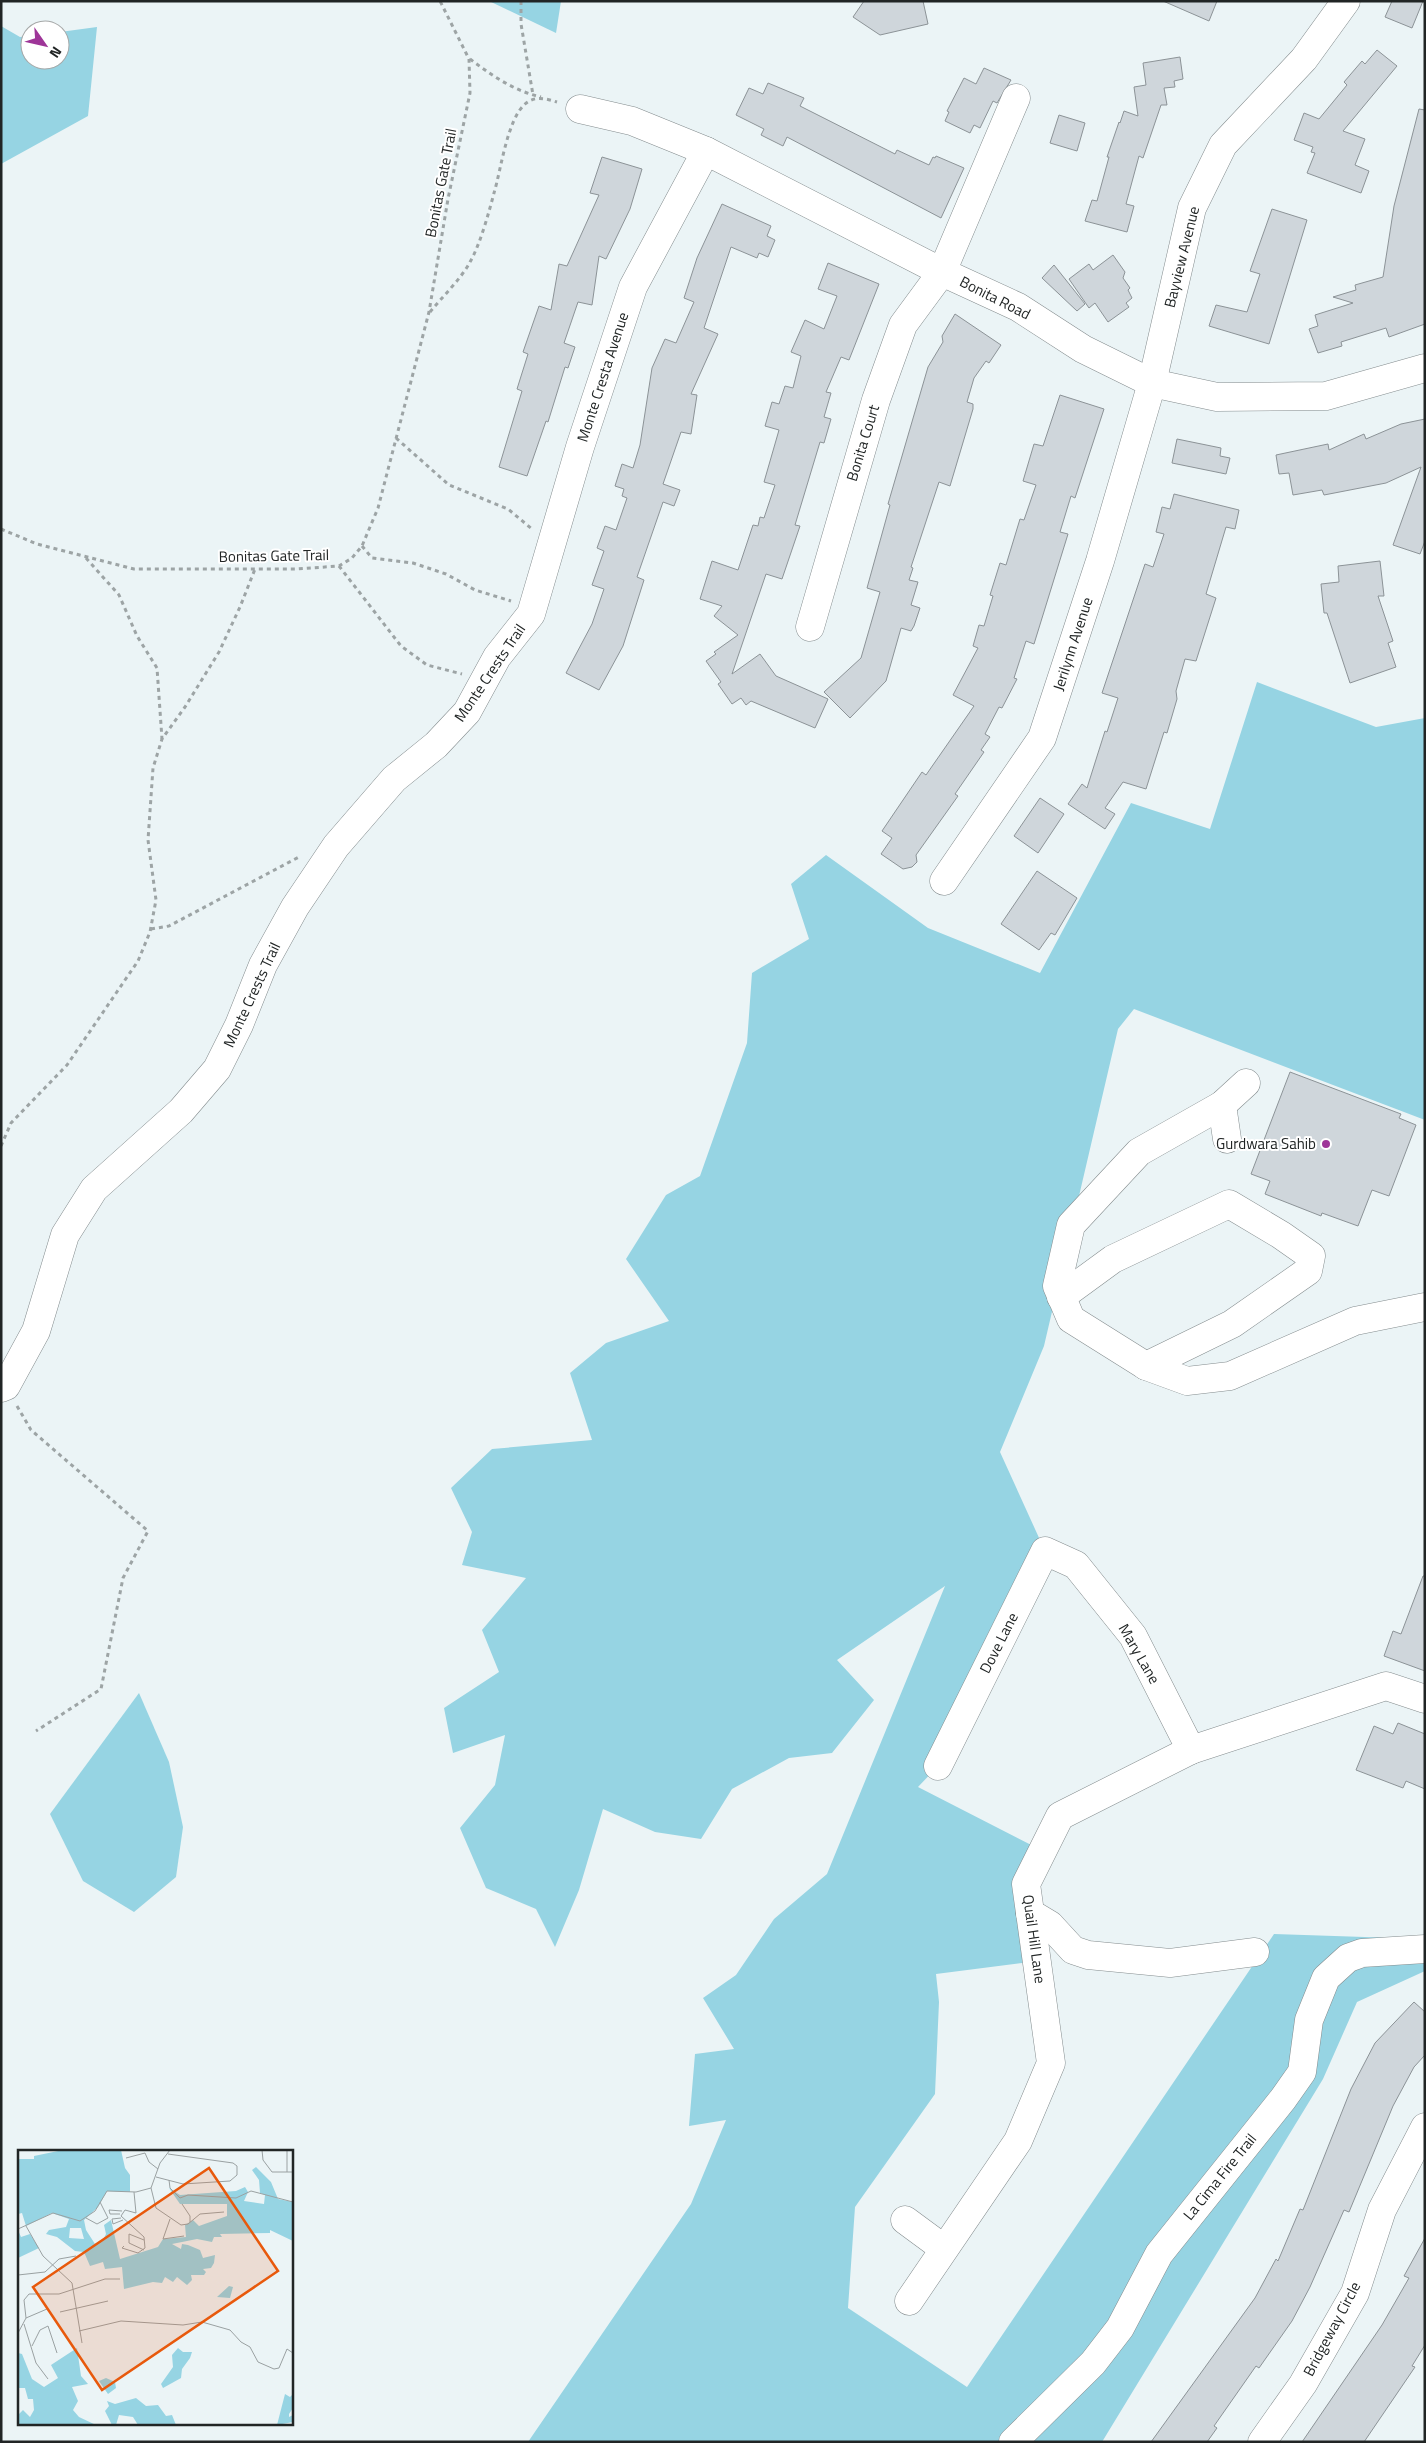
<svg xmlns="http://www.w3.org/2000/svg" width="1426" height="2443" viewBox="0 0 1426 2443" font-family="'Titillium Web',sans-serif">
<style>
.green{fill:#96d4e3}
.building{fill:#cfd6db;stroke:#8c9397}
.lines{fill:none;stroke-linecap:round;stroke-linejoin:round}
.minor-casing{stroke:#848c8e;stroke-width:29}
.path{stroke:#9da4a5;stroke-width:3;stroke-dasharray:4 4;stroke-linecap:butt}
.minor{stroke:#fff;stroke-width:28}
.poi-dot{fill:#9e3598;stroke:#fff;stroke-width:2}
.labels{text-anchor:middle;stroke-width:4;stroke-linejoin:round;paint-order:stroke}
.street-label{font-size:15px;fill:#212525;stroke:#fff}
.poi-label{font-size:15px;fill:#212525;stroke:#fff;text-anchor:end}
.inset-road{fill:none;stroke:#9aa1a2;stroke-width:1}
.view{fill:#e8590c;fill-opacity:0.15;stroke:#e8590c;stroke-width:2.5}
.inset-edge{fill:none;stroke:#212525;stroke-width:2.5}
</style>
<rect width="100%" height="100%" fill="#ebf4f6"/>
<!-- green -->
<g class="green">
<polygon points="489,1 561,1 556,33"/>
<polygon points="1,26 20,37 30,36 30,60 60,60 60,32 97,27 88,116 1,164"/>
<polygon points="1257,682 1376,727 1425,718 1425,1120 1134,1009 1118,1029 1044,1346 1000,1452 1045,1551 938,1766 918,1787 1043,1851 1026,1884 1037,1961 936,1974 939,2002 935,2094 855,2207 848,2308 967,2387 1274,1934 1425,1939 1425,1971 1357,2002 1323,2079 1102,2442 528,2442 691,2204 726,2120 689,2126 695,2054 734,2049 703,1998 736,1975 774,1919 827,1874 945,1586 837,1660 874,1700 832,1753 789,1758 732,1789 701,1839 655,1832 603,1809 579,1890 555,1947 536,1909 486,1888 460,1828 495,1785 505,1735 453,1753 444,1708 499,1672 482,1630 526,1578 462,1565 472,1532 451,1488 492,1449 592,1440 570,1373 606,1343 669,1321 626,1259 666,1195 700,1176 747,1043 752,973 809,939 791,884 826,855 928,928 1040,973 1131,803 1210,829"/>
<polygon points="139,1693 169,1762 183,1827 176,1877 134,1912 83,1881 50,1814"/>
</g>
<!-- building -->
<g class="building">
<polygon points="864,1 923,1 928,24 880,35 853,17"/>
<polygon points="1163,1 1217,1 1209,21"/>
<polygon points="1392,1 1423,1 1412,28 1385,17"/>
<polygon points="1377,50 1397,66 1343,131 1365,139 1355,165 1369,171 1361,193 1307,173 1315,153 1311,152 1313,147 1294,140 1304,113 1319,119 1347,85 1344,82 1362,61 1365,64"/>
<polygon points="1180,57 1183,79 1174,81 1175,87 1164,88 1167,105 1161,105 1143,158 1139,156 1126,204 1134,206 1127,232 1085,221 1092,200 1097,201 1109,157 1107,157 1119,122 1120,123 1124,111 1138,116 1134,87 1146,85 1143,63"/>
<polygon points="984,68 1011,80 997,103 993,101 980,128 974,125 970,133 945,121 949,112 947,111 964,78 976,84"/>
<polygon points="768,83 804,98 800,106 895,154 897,150 929,165 933,157 935,158 936,156 964,168 941,218 787,137 783,146 761,135 764,129 736,115 749,88 763,94"/>
<polygon points="1419,109 1425,110 1425,324 1389,337 1386,328 1341,342 1342,346 1318,353 1309,329 1318,326 1315,315 1353,303 1333,297 1356,290 1355,285 1383,277 1394,206"/>
<polygon points="1059,115 1085,123 1077,151 1050,143"/>
<polygon points="602,157 642,169 630,209 606,259 599,256 592,305 578,302 564,343 575,347 568,368 565,367 548,422 546,421 527,476 499,467 522,391 517,389 528,354 523,352 539,306 551,310 559,264 567,266 599,195 590,193"/>
<polygon points="722,204 771,226 767,236 775,240 768,257 759,253 757,258 731,247 704,328 718,334 691,394 697,395 691,434 681,432 663,484 680,490 674,506 663,502 637,577 644,580 623,646 599,690 566,673 592,624 604,589 592,585 604,551 597,548 605,526 616,530 627,498 622,496 624,489 615,486 622,464 633,468 640,445 652,368 665,339 676,343 694,302 684,298 697,258"/>
<polygon points="1272,209 1307,220 1269,344 1209,326 1216,305 1247,312 1260,274 1250,271"/>
<polygon points="1113,255 1125,272 1123,278 1130,288 1128,290 1132,298 1126,303 1129,307 1108,322 1095,303 1089,308 1069,279 1089,264 1093,270"/>
<polygon points="828,263 879,284 849,360 841,357 826,392 831,393 824,417 831,419 824,443 820,442 795,525 800,526 782,579 766,574 732,674 760,654 776,676 828,699 815,728 751,701 746,705 741,698 732,704 718,684 721,682 706,661 716,654 714,652 738,635 714,616 722,606 700,599 712,561 738,570 753,525 758,526 760,517 764,518 775,485 764,482 779,430 765,426 772,402 779,404 785,386 793,388 801,356 791,352 805,320 824,329 837,296 818,289"/>
<polygon points="1054,265 1085,304 1077,311 1042,278"/>
<polygon points="955,314 1001,345 989,363 986,361 974,378 967,402 973,404 973,409 950,486 939,482 911,567 913,568 909,580 918,582 911,605 920,608 914,626 911,631 901,628 886,681 850,718 824,692 861,658 880,592 867,588 890,505 888,504 928,367 943,342 942,336"/>
<polygon points="1060,395 1104,409 1075,498 1071,496 1060,532 1068,534 1034,644 1026,641 1014,678 1017,679 1002,708 999,707 985,734 990,737 981,750 984,752 955,794 958,796 916,855 917,862 912,867 903,869 881,854 892,838 882,831 922,772 926,775 974,706 953,695 978,648 973,646 979,625 984,626 993,596 990,595 1000,563 1006,565 1020,519 1024,520 1036,485 1023,481 1034,444 1043,446"/>
<polygon points="1425,419 1425,541 1420,554 1393,545 1421,467 1386,483 1324,495 1322,490 1293,495 1289,473 1279,474 1276,455 1328,444 1329,450 1364,434 1366,439 1401,424"/>
<polygon points="1177,439 1221,448 1220,456 1230,458 1226,474 1172,463"/>
<polygon points="1174,494 1239,510 1235,529 1226,527 1206,594 1216,598 1196,661 1185,659 1176,691 1177,699 1167,733 1164,732 1146,789 1123,782 1105,808 1115,814 1105,829 1068,804 1082,784 1087,788 1105,731 1107,732 1118,698 1102,693 1145,564 1153,567 1164,534 1156,532 1162,507 1170,509"/>
<polygon points="1380,561 1384,596 1378,596 1393,641 1388,643 1396,667 1350,683 1327,613 1324,613 1321,584 1339,582 1338,566"/>
<polygon points="1040,798 1064,814 1038,853 1014,836"/>
<polygon points="1037,871 1077,898 1055,935 1051,933 1039,950 1001,924"/>
<polygon points="1290,1072 1401,1114 1399,1118 1416,1125 1389,1196 1372,1190 1358,1226 1322,1213 1321,1216 1265,1194 1270,1181 1251,1174"/>
<polygon points="1423,1576 1425,1576 1425,1671 1384,1656 1393,1631 1401,1634"/>
<polygon points="1398,1723 1425,1734 1425,1789 1406,1781 1403,1788 1356,1770 1374,1726 1393,1734"/>
<polygon points="1414,2002 1425,2012 1425,2055 1414,2067 1393,2106 1349,2212 1344,2210 1310,2287 1292,2321 1259,2368 1256,2366 1214,2426 1217,2428 1207,2442 1151,2442 1255,2298 1276,2259 1278,2261 1300,2209 1303,2210 1351,2089 1375,2043"/>
<polygon points="1425,2238 1425,2345 1412,2366 1415,2367 1364,2442 1302,2442 1382,2325 1409,2278 1404,2276"/>
</g>
<g class="lines">
<defs>
<g id="minor">
<polyline points="580,109 632,121 706,151 942,272 1018,307 1083,349 1152,383 1217,397 1326,396 1425,368"/>
<polyline points="810,627 876,400 903,325 942,272 1016,98"/>
<polyline points="944,881 1042,738 1100,561 1152,383 1192,208 1223,145 1304,59 1346,1"/>
<polyline points="1222,1105 1246,1083"/>
<polyline points="1227,1139 1222,1105 1139,1152 1071,1225 1057,1286 1071,1319 1146,1366 1187,1381 1230,1376 1355,1321 1425,1307"/>
<polyline points="1061,1297 1113,1259 1229,1204 1281,1235 1311,1256 1308,1271 1232,1324 1146,1366"/>
<polyline points="1,1388 6,1386 36,1331 65,1235 94,1189 181,1111 217,1069 239,1025 263,965 295,907 336,846 394,779 436,745 467,712 497,657 531,614 580,447 633,287 706,151"/>
<polyline points="938,1766 1045,1551 1076,1565 1133,1636 1191,1750"/>
<polyline points="1030,1913 1050,1925 1073,1950 1088,1955 1170,1963 1255,1952"/>
<polyline points="905,2220 943,2248"/>
<polyline points="909,2301 1018,2141 1051,2063 1026,1884 1060,1816 1191,1750 1386,1686 1425,1699"/>
<polyline points="1013,2442 1093,2363 1120,2328 1159,2254 1283,2099 1302,2072 1309,2020 1326,1978 1348,1958 1362,1953 1425,1949"/>
<polyline points="1262,2442 1303,2384 1355,2293 1382,2210 1425,2127"/>
</g>
</defs>
<!-- minor casing -->
<use href="#minor" class="minor-casing"/>
<!-- path -->
<g class="path">
<polyline points="521,1 521,24 533,95"/>
<path d="M470 59C491 75 514 91 541 97"/>
<path d="M430 312C443 296 461 279 470 262 480 245 489 212 494 193 501 170 507 120 525 104 535 95 547 99 557 102"/>
<polyline points="396,438 449,485 508,509 532,529"/>
<polyline points="1,529 37,544 134,569 296,569 339,566 352,558 362,546 378,508 429,312 448,199 470,93 469,59 440,1"/>
<polyline points="362,546 372,558 413,563 446,574 475,590 511,601"/>
<polyline points="86,558 119,595 137,636 157,668 162,739"/>
<polyline points="339,566 401,646 427,665 462,674"/>
<polyline points="151,929 169,926 299,857"/>
<polyline points="1,1146 11,1123 67,1065 138,961 150,932 156,900 148,840 153,768 162,739 185,707 219,652 240,607 255,569"/>
<polyline points="17,1406 31,1430 148,1531 123,1578 101,1689 36,1731"/>
</g>
<!-- minor -->
<use href="#minor" class="minor"/>
</g>
<!-- markers -->
<circle class="poi-dot" cx="1326" cy="1144" r="5"/>
<g class="labels">
<!-- street labels -->
<g class="street-label">
<text transform="translate(441 183) rotate(-79)" y="5">Bonitas Gate Trail</text>
<text transform="translate(1182 257) rotate(-76)" y="5">Bayview Avenue</text>
<text transform="translate(995 298) rotate(27)" y="5">Bonita Road</text>
<text transform="translate(603 377) rotate(-72)" y="5">Monte Cresta Avenue</text>
<text transform="translate(863 443) rotate(-73)" y="5">Bonita Court</text>
<text transform="translate(274 556) rotate(-1)" y="5">Bonitas Gate Trail</text>
<text transform="translate(1073 644) rotate(-72)" y="5">Jerilynn Avenue</text>
<text transform="translate(490 673) rotate(-56)" y="5">Monte Crests Trail</text>
<text transform="translate(252 995) rotate(-65)" y="5">Monte Crests Trail</text>
<text transform="translate(999 1643) rotate(-63)" y="5">Dove Lane</text>
<text transform="translate(1139 1654) rotate(60)" y="5">Mary Lane</text>
<text transform="translate(1034 1939) rotate(82)" y="5">Quail Hill Lane</text>
<text transform="translate(1220 2177) rotate(-51)" y="5">La Cima Fire Trail</text>
<text transform="translate(1332 2329) rotate(-62)" y="5">Bridgeway Circle</text>
</g>
<!-- poi labels -->
<g class="poi-label">
<text x="1316" y="1149">Gurdwara Sahib</text>
</g>
</g>
<!-- overview -->
<g transform="translate(18 2150)">
<rect width="275" height="275" fill="#ebf4f6"/>
<path d="M45 0H103L107 18 112 25V42L89 41 80 57 66 70 68 80 77 94 85 90 88 84 86 75 93 70 102 109 140 97 145 89 168 87 167 75 175 70 181 76 209 66V54H162L151 38 162 45 218 41 227 37 230 42 226 51 246 54 247 45 242 43 241 30 234 20 238 17 253 32 260 49 275 52V91L252 80V83L202 84 204 87H196L194 92 179 89 154 94 163 99 164 94 170 95 182 100 185 108 197 105 196 113 193 118 185 119 188 122 186 125H173L174 130 169 135 159 127 155 132 147 127 144 133 135 132 106 139 104 117 87 119 85 112 72 116 66 102 57 101 39 87 28 84 31 80 48 77 51 69 34 63 8 76 4 63 0 64V9H16V6ZM52 78H63L66 89 51 88ZM0 80 3 87 12 84 21 98 0 108ZM211 136 215 137 212 148 199 147ZM59 198 63 226 70 234 54 237 60 251 55 260 61 267 78 275H0V265L5 260 12 267 16 260 15 249H10L7 238H0V203L4 204 14 229 26 237 40 228 33 215ZM160 198 165 202H174L172 208 164 219 163 228 145 238 143 234 155 217 154 205ZM88 228 97 232 98 238 90 244 81 231ZM267 244 272 247 275 244V258L271 264V267L275 265V272L259 275ZM118 248 128 256 140 255 148 266 154 265 158 275H120L115 267 101 265 98 275H94L87 261 91 256 89 251 97 254Z" fill="#96d4e3" fill-rule="evenodd"/>
<path class="inset-road" d="M244 0 245 10 254 22H275M108 8 127 3 131 12 140 19M269 22V0M138 27 165 34 212 31 219 25V16L215 13 150 4M151 30 152 38 162 48 170 45 218 48 233 41 275 52M133 38 138 58 163 75 170 74 182 64 206 62M164 54 172 66V72M102 64H92L91 60 104 61M68 68 79 74 90 68 82 52M103 68 94 69 95 74 105 70M152 69 145 89 166 86M8 76 25 106 54 133 64 193M0 79 35 63 62 71 77 61 89 41 118 42 133 38 142 13 152 0M106 96 104 98 120 103 127 98 126 87 103 66 107 60 118 63 116 42M126 100 111 93V84L126 90M0 125 27 122 41 109 58 106M42 162 90 151M8 168 29 159M6 174 18 213 30 229M61 181 103 171 165 175 184 172 212 180 223 192 232 197 240 212 256 219 261 218 269 199 275 203M0 183 8 168 6 150 11 144H41L87 129H102M14 196 22 180 30 176 39 203"/>
<path class="view" d="M191 18 260 121 84 240 15 137Z"/>
<rect width="275" height="275" class="inset-edge"/>
</g>
<!-- border -->
<rect width="1426" height="2443" fill="none" stroke="#212525" stroke-width="5"/>
<!-- north arrow -->
<g transform="translate(45 45) rotate(124)"><circle r="24" fill="#ffffff" stroke="#a6a8a8"/>
<path d="M0-4L9 19L0 12L-9 19Z" fill="#9e3598"/>
<text y="-8" font-size="14" font-weight="bold" text-anchor="middle" fill="#212525">N</text>
</g>
</svg>
